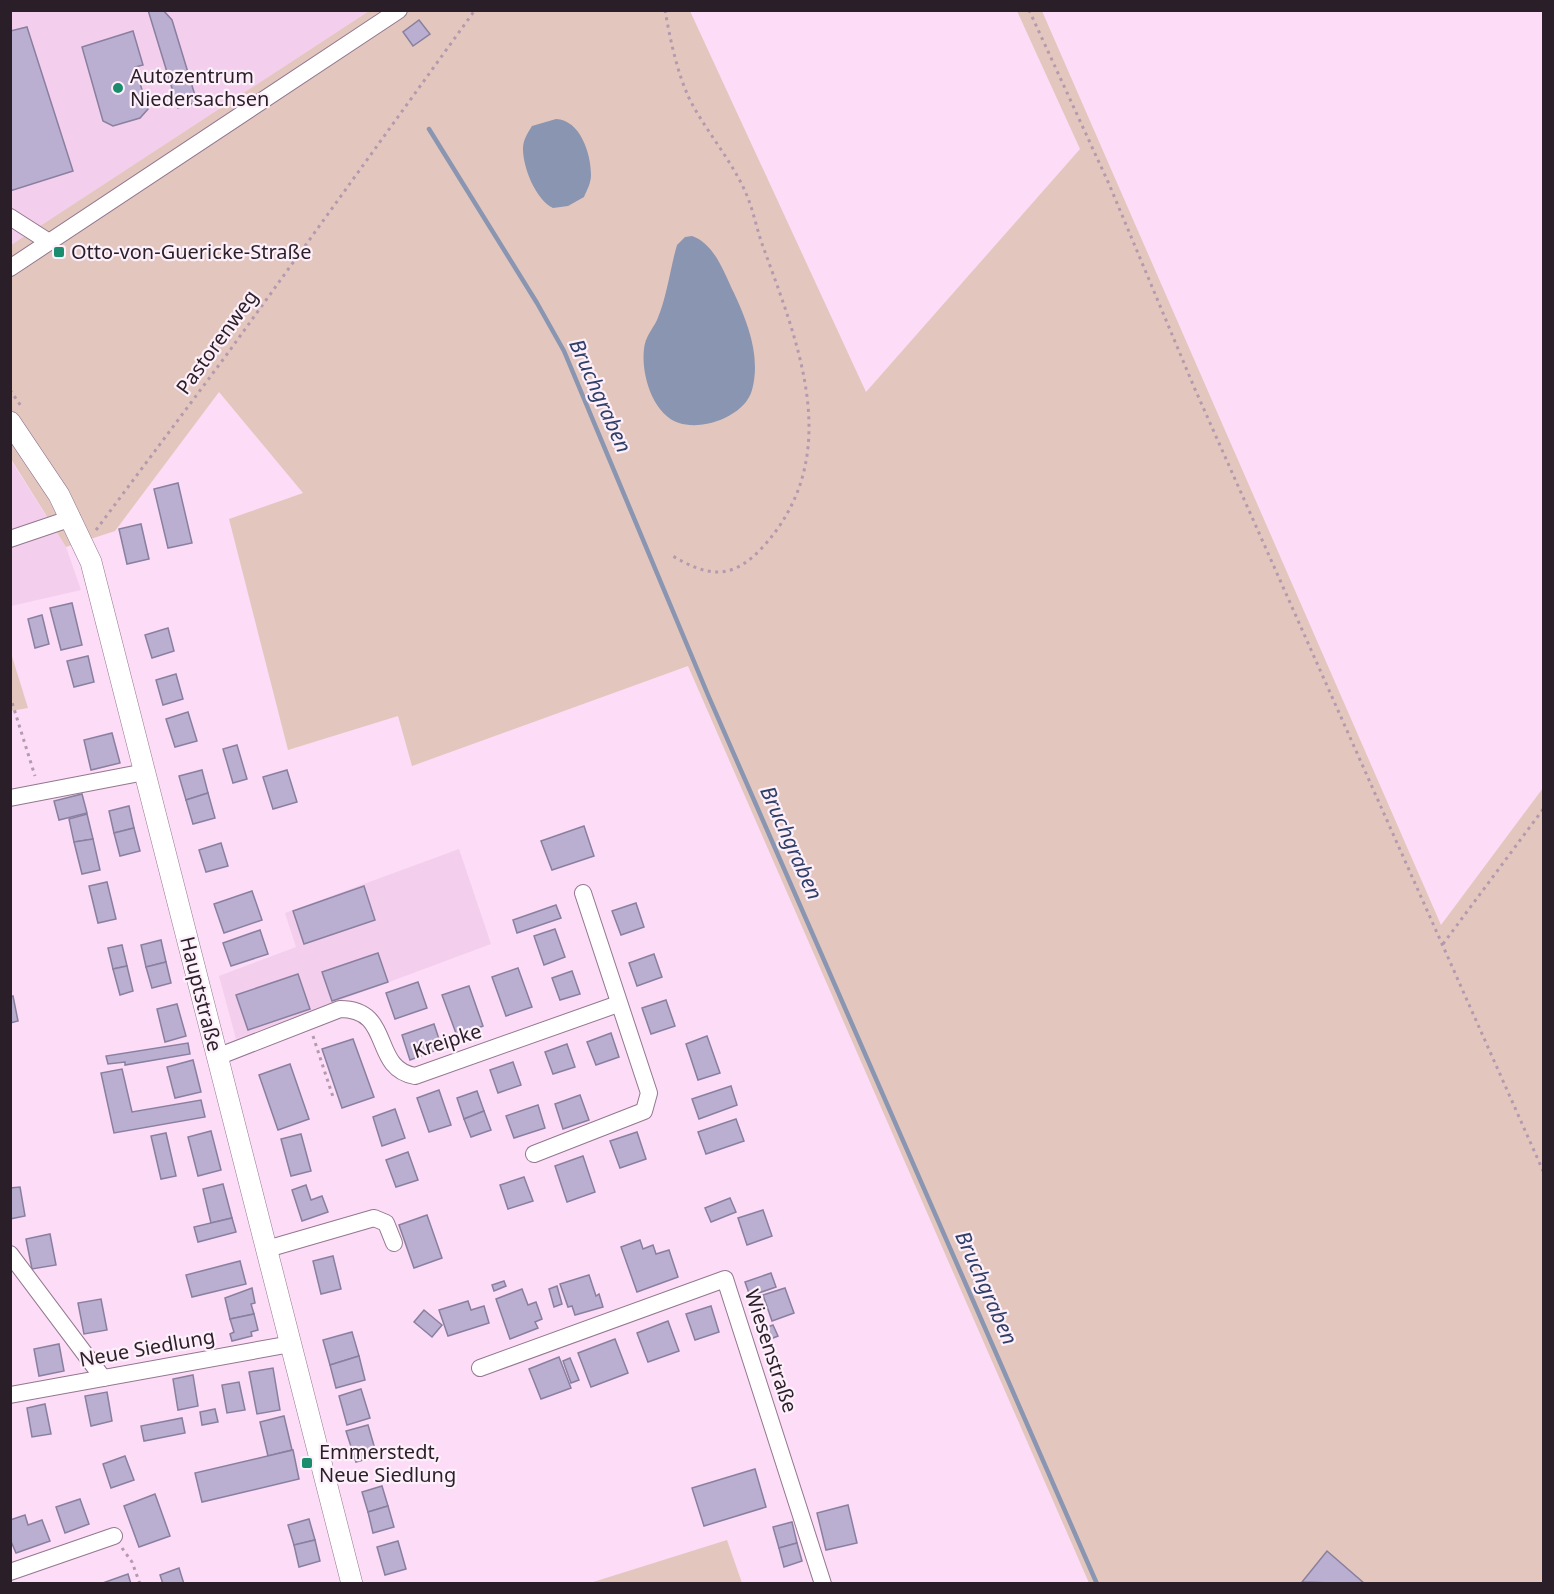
<svg xmlns="http://www.w3.org/2000/svg" width="1554" height="1594" viewBox="0 0 1554 1594" font-family="'Noto Sans',sans-serif">
<style>
.built{fill:#f4ceed}
.green{fill:#e3c7be}
.water{fill:#8995b1}
.lines{fill:none;stroke-linecap:round;stroke-linejoin:round}
.stream{stroke:#8995b1;stroke-width:4.5}
.building{fill:#baafd1;stroke:#897f9f;stroke-width:1.5}
.minor-casing{stroke:#93778f;stroke-width:18}
.major-casing{stroke:#93778f;stroke-width:22}
.path{stroke:#b39aae;stroke-width:3;stroke-dasharray:3 4.5;stroke-linecap:butt}
.minor{stroke:#fff;stroke-width:16}
.major{stroke:#fff;stroke-width:21}
.poi-dot{fill:#1b8d6f;stroke:#fdf0fb;stroke-width:2}
.labels{text-anchor:middle;stroke-width:4.5;stroke-linejoin:round;paint-order:stroke}
.poi-label{font-size:20px;fill:#2a1f28;stroke:#fdf0fb;text-anchor:start}
.street-label{font-size:20px;fill:#2a1f28;stroke:#fdf0fb}
.water-label{font-size:21px;font-style:italic;fill:#2f3f68;stroke:#fdf0fb}
</style>
<rect width="100%" height="100%" fill="#fcdcf6"/>
<!-- built -->
<g class="built">
<polygon points="11,11 369,11 11,245"/>
<polygon points="10,459 66,547 81,590 11,606"/>
<polygon points="459,849 491,944 236,1039 219,976 296,947 285,913"/>
</g>
<!-- green -->
<g class="green">
<polygon points="369,11 690,11 866,392 1080,149 1017,11 1042,11 1441,925 1543,788 1543,1583 1089,1583 688,666 412,766 398,716 288,750 229,519 303,493 219,392 115,531 66,547 11,459 11,245"/>
<polygon points="10,650 28,708 11,711 10,711"/>
<polygon points="727,1540 742,1583 590,1583"/>
</g>
<!-- water -->
<g class="water">
<path d="M556 119C580 120 591 153 591 175 591 183 587 190 584 197L568 206 553 208C536 200 523 168 523 149 523 140 527 134 532 126Z"/>
<path d="M692 236C715 244 724 273 734 293 748 323 761 357 752 390 745 416 703 431 679 423 652 414 641 373 644 349 645 337 652 330 657 320 667 297 670 269 677 245L685 237Z"/>
</g>
<g class="lines">
<!-- stream -->
<polyline class="stream" points="429,129 537,303 564,351 708,695 1097,1584"/>
</g>
<!-- building -->
<g class="building">
<polygon points="148,10 163,10 172,20 197,102 178,108"/>
<polygon points="419,20 430,34 413,46 403,32"/>
<polygon points="27,27 73,171 10,191 10,31"/>
<polygon points="133,31 143,65 135,67 148,109 140,118 113,126 103,121 82,47"/>
<polygon points="178,483 192,543 168,548 154,489"/>
<polygon points="141,524 149,559 127,564 119,529"/>
<polygon points="72,603 82,645 61,650 50,608"/>
<polygon points="42,615 49,644 35,648 28,619"/>
<polygon points="168,628 174,651 152,658 145,635"/>
<polygon points="88,656 94,682 74,687 67,661"/>
<polygon points="176,674 183,699 163,705 156,680"/>
<polygon points="188,712 197,741 175,747 166,719"/>
<polygon points="112,733 120,763 91,770 84,740"/>
<polygon points="237,745 247,779 233,783 223,749"/>
<polygon points="202,770 208,793 186,800 179,776"/>
<polygon points="287,770 297,802 273,809 263,777"/>
<polygon points="208,793 215,818 193,824 186,800"/>
<polygon points="82,794 87,813 59,820 54,801"/>
<polygon points="129,806 134,828 114,833 109,811"/>
<polygon points="87,814 93,839 74,842 69,819"/>
<polygon points="584,826 594,856 552,870 541,841"/>
<polygon points="134,828 140,851 120,856 114,833"/>
<polygon points="93,839 100,870 82,874 74,842"/>
<polygon points="221,843 228,866 206,872 199,850"/>
<polygon points="107,882 116,919 98,923 89,886"/>
<polygon points="364,886 375,920 304,944 293,911"/>
<polygon points="252,891 262,920 224,933 214,904"/>
<polygon points="636,903 644,927 621,935 612,911"/>
<polygon points="556,905 561,918 517,933 513,920"/>
<polygon points="555,929 565,957 544,965 534,936"/>
<polygon points="260,930 268,954 231,966 223,943"/>
<polygon points="161,940 166,962 146,967 141,945"/>
<polygon points="122,945 127,966 113,969 108,948"/>
<polygon points="378,953 388,982 332,1001 322,972"/>
<polygon points="654,954 662,977 637,986 629,963"/>
<polygon points="166,962 171,983 152,988 146,967"/>
<polygon points="127,966 133,991 120,995 113,969"/>
<polygon points="518,968 532,1007 506,1016 492,977"/>
<polygon points="572,971 580,994 560,1000 552,978"/>
<polygon points="298,974 310,1009 248,1030 236,995"/>
<polygon points="418,982 427,1008 395,1019 386,993"/>
<polygon points="469,986 483,1026 457,1036 442,995"/>
<polygon points="13,996 18,1021 10,1023 10,997"/>
<polygon points="666,1000 675,1026 651,1034 642,1008"/>
<polygon points="177,1004 186,1036 165,1042 157,1009"/>
<polygon points="434,1024 442,1048 410,1060 402,1035"/>
<polygon points="611,1033 619,1057 596,1065 587,1042"/>
<polygon points="707,1036 720,1073 698,1080 686,1044"/>
<polygon points="353,1039 374,1097 342,1108 322,1049"/>
<polygon points="188,1043 190,1054 125,1065 125,1062 108,1064 106,1056"/>
<polygon points="567,1044 575,1067 553,1074 545,1052"/>
<polygon points="193,1060 201,1092 175,1098 167,1067"/>
<polygon points="513,1062 521,1085 498,1093 490,1070"/>
<polygon points="290,1064 309,1119 278,1130 259,1075"/>
<polygon points="122,1069 132,1112 201,1100 205,1117 114,1133 101,1073"/>
<polygon points="731,1086 737,1105 699,1119 692,1099"/>
<polygon points="439,1090 451,1125 429,1132 417,1098"/>
<polygon points="477,1091 484,1111 464,1119 457,1098"/>
<polygon points="580,1095 589,1120 563,1129 555,1104"/>
<polygon points="538,1105 545,1128 514,1138 506,1116"/>
<polygon points="395,1109 405,1138 382,1146 373,1117"/>
<polygon points="484,1111 491,1130 471,1137 464,1119"/>
<polygon points="736,1119 744,1141 706,1154 698,1132"/>
<polygon points="211,1131 221,1170 198,1176 188,1137"/>
<polygon points="637,1132 646,1159 620,1168 610,1141"/>
<polygon points="166,1133 176,1176 161,1179 151,1136"/>
<polygon points="301,1134 311,1171 291,1176 281,1139"/>
<polygon points="408,1152 418,1180 396,1187 386,1160"/>
<polygon points="583,1156 595,1192 567,1202 555,1166"/>
<polygon points="524,1177 533,1201 508,1209 500,1185"/>
<polygon points="223,1184 232,1218 211,1223 203,1189"/>
<polygon points="306,1185 311,1200 322,1196 328,1212 302,1221 292,1190"/>
<polygon points="20,1187 25,1216 10,1219 10,1188"/>
<polygon points="730,1198 736,1212 711,1222 705,1208"/>
<polygon points="763,1210 772,1236 747,1245 738,1218"/>
<polygon points="427,1215 442,1258 414,1268 399,1225"/>
<polygon points="232,1218 236,1232 198,1242 194,1227"/>
<polygon points="50,1234 56,1265 32,1269 26,1239"/>
<polygon points="640,1240 643,1249 653,1245 656,1254 669,1250 678,1277 637,1292 621,1247"/>
<polygon points="333,1256 341,1289 321,1294 313,1261"/>
<polygon points="240,1261 246,1284 192,1297 186,1275"/>
<polygon points="771,1273 776,1287 750,1296 745,1282"/>
<polygon points="589,1275 596,1296 599,1294 603,1307 575,1315 572,1306 568,1307 560,1284"/>
<polygon points="504,1281 506,1286 494,1291 492,1285"/>
<polygon points="557,1286 562,1304 554,1307 549,1289"/>
<polygon points="252,1288 255,1303 251,1304 254,1314 230,1319 225,1298"/>
<polygon points="785,1288 794,1313 772,1321 763,1295"/>
<polygon points="522,1289 528,1305 536,1302 542,1319 535,1322 538,1328 510,1339 496,1299"/>
<polygon points="101,1299 107,1330 84,1334 78,1303"/>
<polygon points="468,1301 471,1310 484,1306 489,1323 448,1336 439,1310"/>
<polygon points="711,1306 719,1332 695,1340 686,1314"/>
<polygon points="424,1310 442,1325 432,1337 414,1322"/>
<polygon points="254,1314 258,1330 251,1332 252,1336 232,1341 230,1334 234,1332 230,1319"/>
<polygon points="668,1321 679,1351 648,1362 637,1333"/>
<polygon points="773,1325 778,1336 768,1340 763,1329"/>
<polygon points="352,1332 359,1356 330,1365 323,1340"/>
<polygon points="615,1339 628,1373 591,1387 578,1353"/>
<polygon points="59,1344 64,1371 39,1376 34,1349"/>
<polygon points="359,1356 365,1380 336,1388 330,1365"/>
<polygon points="559,1357 571,1388 541,1399 529,1369"/>
<polygon points="570,1358 579,1380 571,1383 563,1361"/>
<polygon points="273,1368 280,1410 257,1414 249,1372"/>
<polygon points="193,1375 198,1406 178,1410 173,1379"/>
<polygon points="239,1382 245,1410 227,1413 222,1385"/>
<polygon points="361,1389 370,1418 347,1425 339,1396"/>
<polygon points="107,1392 112,1421 91,1426 85,1396"/>
<polygon points="45,1404 51,1434 32,1437 27,1408"/>
<polygon points="215,1409 218,1422 202,1425 200,1412"/>
<polygon points="284,1416 292,1450 268,1456 260,1422"/>
<polygon points="182,1418 185,1433 144,1441 141,1426"/>
<polygon points="368,1425 377,1456 356,1462 346,1431"/>
<polygon points="293,1450 299,1479 202,1502 195,1473"/>
<polygon points="125,1456 134,1480 111,1488 103,1464"/>
<polygon points="755,1469 766,1507 704,1526 692,1488"/>
<polygon points="382,1486 388,1506 368,1512 362,1492"/>
<polygon points="155,1494 170,1536 139,1547 124,1506"/>
<polygon points="80,1499 89,1524 65,1533 56,1507"/>
<polygon points="848,1505 857,1543 826,1550 817,1513"/>
<polygon points="388,1506 394,1527 373,1533 368,1512"/>
<polygon points="25,1515 28,1525 42,1520 50,1541 16,1553 10,1539 10,1520"/>
<polygon points="309,1519 315,1540 294,1545 288,1525"/>
<polygon points="792,1522 797,1543 779,1548 773,1527"/>
<polygon points="315,1540 320,1561 299,1567 294,1545"/>
<polygon points="398,1541 406,1569 385,1575 377,1547"/>
<polygon points="797,1543 802,1561 784,1567 779,1548"/>
<polygon points="1327,1551 1365,1584 1302,1582"/>
<polygon points="179,1568 184,1584 163,1584 160,1575"/>
<polygon points="128,1574 131,1584 100,1584"/>
</g>
<g class="lines">
<defs>
<g id="minor">
<polyline points="10,217 49,242"/>
<polyline points="10,268 399,10"/>
<polyline points="10,539 72,518"/>
<polyline points="10,798 145,772"/>
<path d="M217 1057 340 1009C394 1009 370 1068 415 1076L618 1004"/>
<polyline points="534,1154 644,1111 649,1093 583,893"/>
<polyline points="267,1249 374,1218 386,1223 394,1243"/>
<polyline points="10,1254 103,1378"/>
<polyline points="480,1368 725,1279 823,1584"/>
<polyline points="10,1395 291,1344"/>
<polyline points="10,1572 114,1536"/>
</g>
<polyline id="major" points="10,422 59,495 91,562 352,1584"/>
</defs>
<!-- minor casing -->
<use href="#minor" class="minor-casing"/>
<!-- major casing -->
<use href="#major" class="major-casing"/>
<!-- path -->
<g class="path">
<path d="M665 10C670 39 677 72 689 98 705 130 730 158 745 191 754 211 757 232 765 252 801 351 845 460 760 550 729 582 705 575 671 555"/>
<polyline points="1029,10 1109,184 1194,387 1544,1173"/>
<polyline points="10,390 21,406"/>
<polyline points="96,530 225,357 475,10"/>
<polyline points="10,696 35,776"/>
<polyline points="1443,944 1544,808"/>
<polyline points="313,1036 334,1100"/>
<polyline points="122,1548 132,1562 140,1584"/>
</g>
<!-- minor -->
<use href="#minor" class="minor"/>
<!-- major -->
<use href="#major" class="major"/>
</g>
<!-- markers -->
<g class="poi-dot">
<circle cx="118" cy="88" r="6"/>
<rect x="53" y="246" width="12" height="12" rx="3"/>
<rect x="301" y="1457" width="12" height="12" rx="3"/>
</g>
<g class="labels">
<!-- poi labels -->
<g class="poi-label">
<text x="130" y="83">Autozentrum<tspan x="130" dy="23">Niedersachsen</tspan></text>
<text x="71" y="259">Otto-von-Guericke-Straße</text>
<text x="319" y="1459">Emmerstedt,<tspan x="319" dy="23">Neue Siedlung</tspan></text>
</g>
<!-- street labels -->
<g class="street-label">
<text transform="translate(217 342) rotate(-54)" y="7">Pastorenweg</text>
<text transform="translate(201 994) rotate(76)" y="7">Hauptstraße</text>
<text transform="translate(447 1041) rotate(-18)" y="7">Kreipke</text>
<text transform="translate(147 1348) rotate(-10)" y="7">Neue Siedlung</text>
<text transform="translate(771 1351) rotate(72)" y="7">Wiesenstraße</text>
</g>
<!-- water labels -->
<g class="water-label">
<text transform="translate(600 396) rotate(66)" y="7">Bruchgraben</text>
<text transform="translate(791 843) rotate(66)" y="7">Bruchgraben</text>
<text transform="translate(986 1288) rotate(66)" y="7">Bruchgraben</text>
</g>
</g>
<!-- border -->
<rect width="1554" height="1594" fill="none" stroke="#2a1f28" stroke-width="24"/>
</svg>
